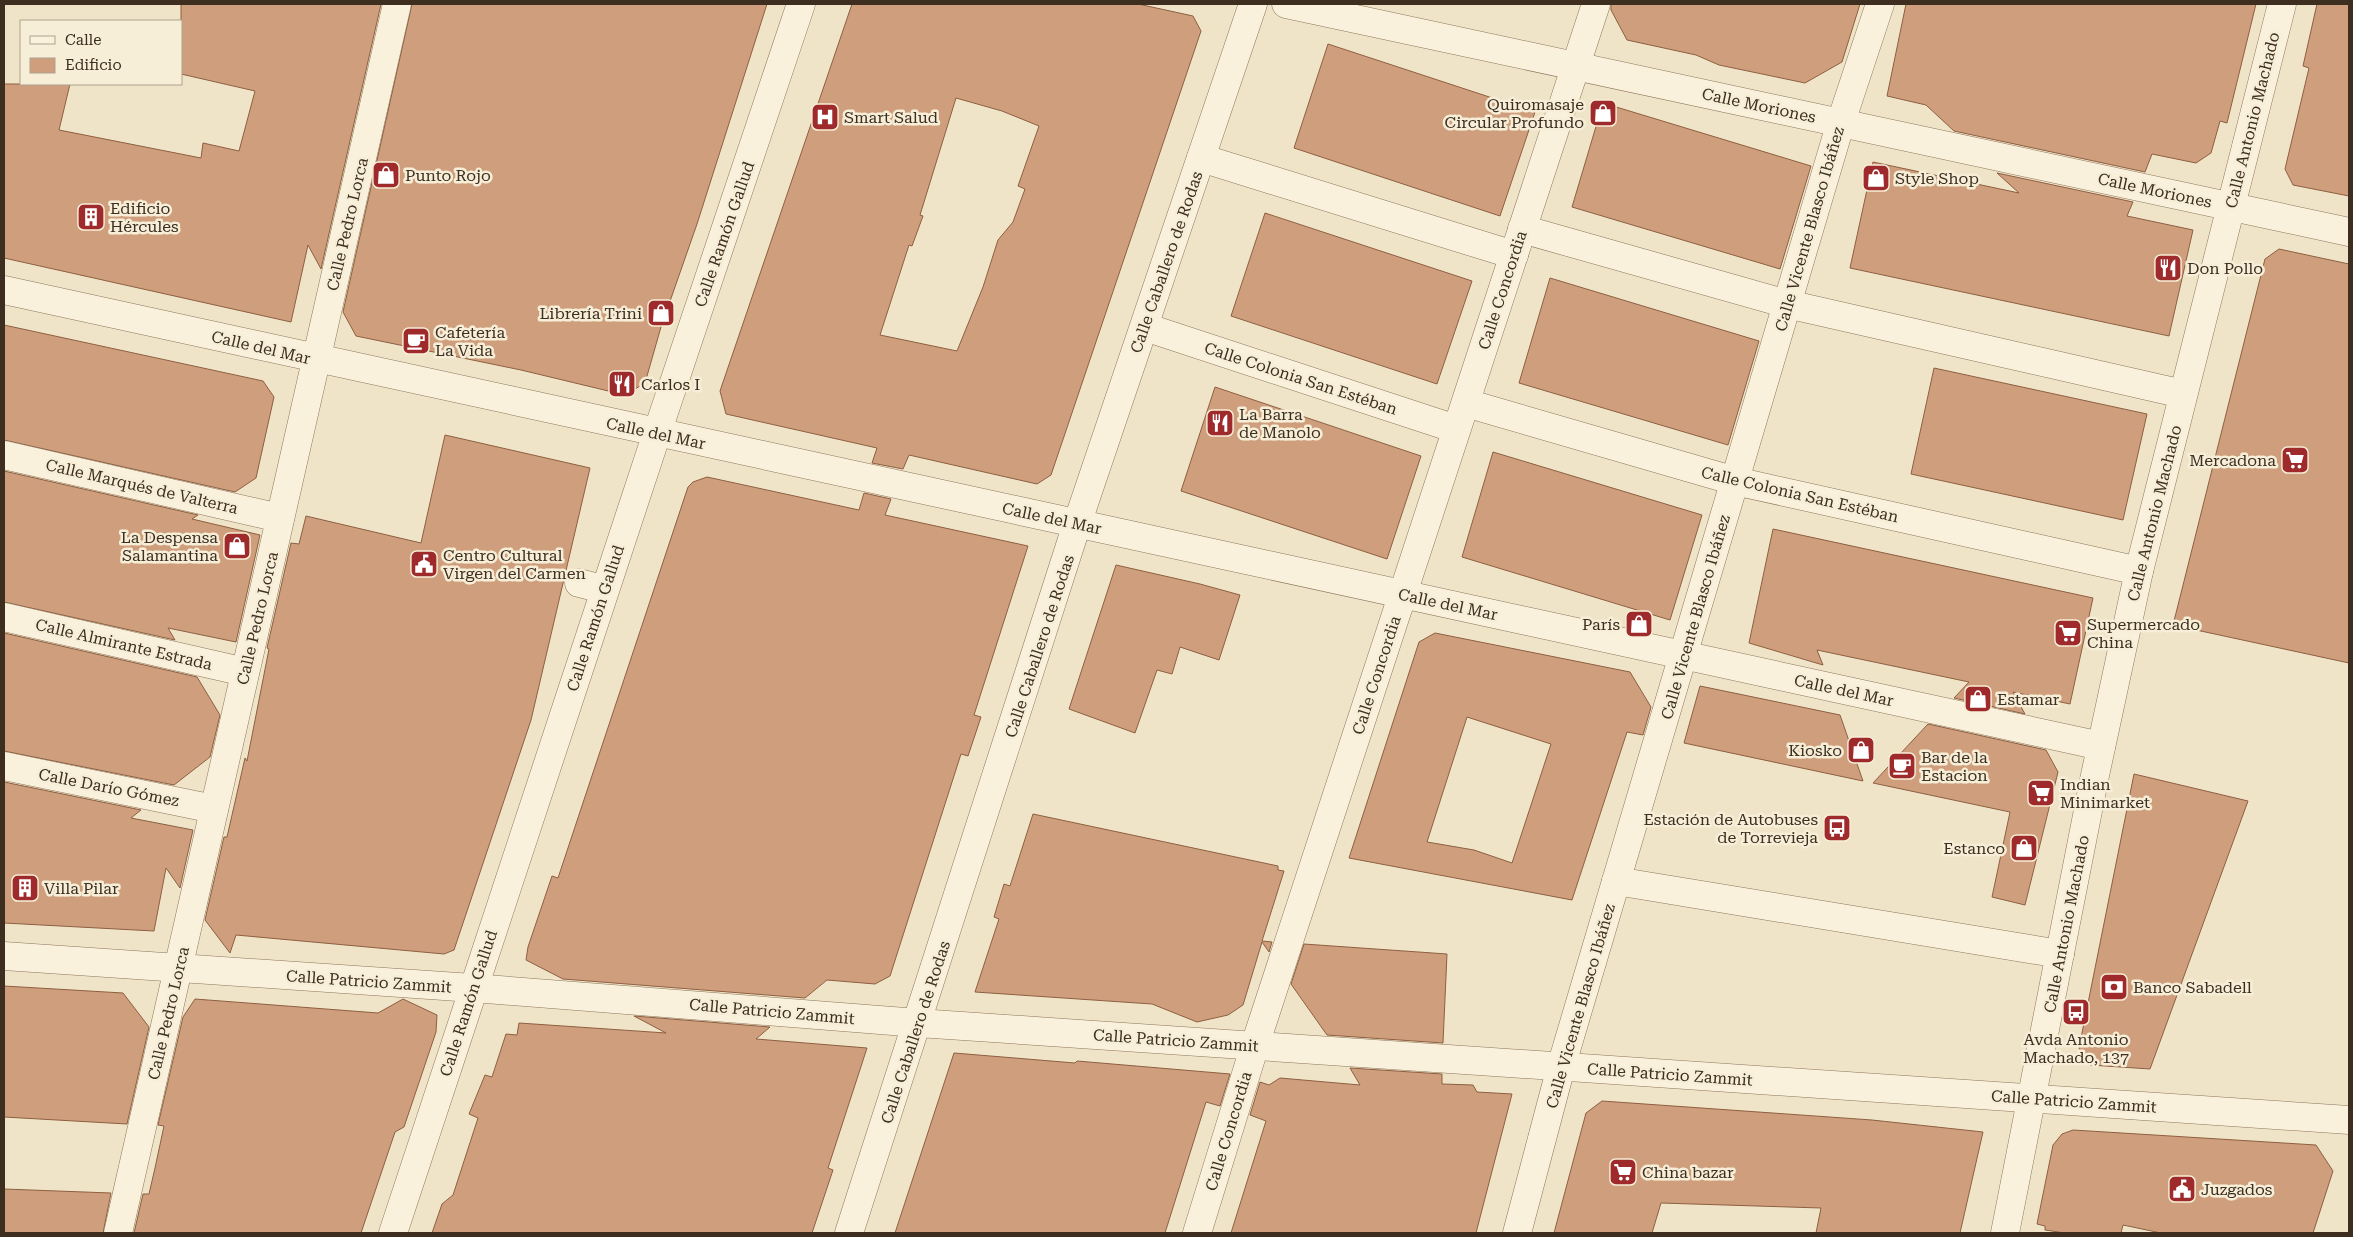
<svg xmlns="http://www.w3.org/2000/svg" width="2353" height="1237" viewBox="0 0 2353 1237" font-family="'Roboto Serif',serif">
<style>
.building{fill:#cf9f7d;stroke:#8d5f41;fill-rule:evenodd}
.lines{fill:none;stroke-linecap:round;stroke-linejoin:round}
.minor-casing{stroke:#8d765c;stroke-width:29}
.minor{stroke:#faf1dc;stroke-width:28}
.labels{text-anchor:middle;stroke-width:5;stroke-linejoin:round;paint-order:stroke}
.poi-label{font-size:16px;fill:#3d2e20;stroke:#f7eed8;text-anchor:start}
.street-label{font-size:16px;fill:#3d2e20;stroke:#f7eed8}
</style>
<rect width="100%" height="100%" fill="#f0e4c8"/>
<!-- building -->
<g class="building">
<polygon points="181,4 381,4 321,269 308,245 291,322 4,258 4,84 70,84 59,130 201,158 203,143 239,151 255,91 181,74"/>
<polygon points="412,4 767,4 697,224 661,327 645,383 625,395 521,370 356,336 343,312"/>
<path d="M852 4H1138L1193 16 1201 31 1051 475 1037 484 909 455 903 469 872 463 877 448 726 414 720 391ZM956 98 1002 111 1039 126 1018 186 1025 189 1013 222 998 240 983 287 957 351 880 335 909 245 912 246 923 216 920 215Z"/>
<polygon points="1611,4 1860,4 1842,62 1805,83 1719,65 1696,55 1627,40 1611,10"/>
<polygon points="1906,4 2256,4 2227,123 2220,121 2211,153 2196,163 2152,154 2145,172 1954,131 1926,105 1887,96"/>
<polygon points="2317,4 2349,4 2349,196 2293,185 2285,169 2309,68 2303,66"/>
<polygon points="1328,44 1535,112 1500,216 1294,148"/>
<polygon points="1603,103 1811,166 1780,269 1572,207"/>
<polygon points="1873,162 2019,193 1997,173 2133,202 2127,216 2193,230 2169,336 1850,268"/>
<polygon points="1265,213 1472,281 1437,384 1231,316"/>
<polygon points="2279,249 2349,264 2349,663 2173,625 2265,259"/>
<polygon points="1550,278 1759,341 1728,445 1519,383"/>
<polygon points="4,325 263,381 274,397 256,478 235,492 4,440"/>
<polygon points="1934,368 2147,414 2123,520 1911,474"/>
<polygon points="1215,387 1421,456 1387,559 1181,491"/>
<polygon points="445,435 590,468 531,720 454,950 444,954 236,935 230,953 205,920 224,837 227,837 245,758 247,761 269,649 267,648 291,543 299,544 306,516 421,543"/>
<polygon points="1493,452 1702,515 1670,620 1462,557"/>
<polygon points="4,471 198,515 192,519 260,535 236,642 168,628 175,640 4,602"/>
<polygon points="707,477 859,510 864,493 891,499 885,515 1028,546 974,715 981,717 968,756 961,754 890,976 875,984 827,980 805,998 563,979 526,960 528,947 552,876 558,878 688,487 693,482"/>
<polygon points="1773,529 2093,598 2070,704 2013,692 2025,714 1954,698 1969,682 1817,650 1823,665 1749,643"/>
<polygon points="1116,565 1200,584 1240,595 1219,660 1180,647 1172,674 1157,670 1135,733 1069,709"/>
<polygon points="4,633 197,677 220,715 210,757 174,785 4,751"/>
<path d="M1435 633 1630 672 1651 707 1643 735 1627 732 1572 900 1349 858 1419 642ZM1467 717 1551 744 1512 863 1474 850 1427 842Z"/>
<polygon points="1700,686 1840,715 1863,781 1684,743"/>
<polygon points="1928,724 2046,750 2058,772 2025,905 1992,897 2010,812 1873,783"/>
<polygon points="2134,774 2248,801 2150,1069 2090,1065 2079,1048"/>
<polygon points="4,782 141,810 131,818 193,830 180,888 166,868 154,931 4,923"/>
<polygon points="1033,814 1278,866 1278,870 1284,871 1262,941 1272,942 1269,952 1262,942 1243,1005 1228,1015 1197,1022 1152,1004 975,992 999,919 994,917 1004,884 1010,886"/>
<polygon points="1304,944 1447,954 1443,1043 1327,1035 1291,984"/>
<polygon points="4,986 123,993 149,1027 127,1124 4,1117"/>
<polygon points="195,999 378,1013 403,999 437,1015 436,1032 404,1127 395,1132 361,1233 134,1233 143,1194 149,1194 155,1168 164,1126 158,1125 183,1017"/>
<polygon points="634,1016 770,1027 756,1039 867,1048 828,1168 833,1170 812,1233 432,1233 442,1204 453,1195 478,1118 469,1114 485,1075 492,1077 506,1034 517,1035 519,1023 666,1033"/>
<polygon points="954,1053 1075,1063 1077,1061 1230,1074 1220,1106 1206,1102 1165,1233 895,1233"/>
<polygon points="1350,1068 1442,1074 1442,1084 1473,1085 1477,1092 1512,1094 1476,1233 1231,1233 1266,1121 1250,1115 1260,1082 1269,1085 1280,1078 1360,1085"/>
<polygon points="1602,1101 1872,1120 1983,1132 1960,1233 1816,1233 1821,1208 1661,1203 1652,1233 1554,1233 1586,1113"/>
<polygon points="2073,1130 2316,1145 2333,1171 2313,1233 2161,1233 2123,1225 2121,1233 2065,1233 2045,1230 2045,1226 2037,1224 2053,1145 2062,1134"/>
<polygon points="4,1189 111,1193 103,1233 4,1233"/>
</g>
<g class="lines">
<defs>
<g id="minor">
<polyline points="1286,4 2349,232"/>
<polyline points="1201,158 1514,255"/>
<polyline points="1522,229 1787,304 2183,394"/>
<polyline points="4,290 2101,746"/>
<polyline points="1145,327 1456,429"/>
<polyline points="1466,403 1735,481 2139,571"/>
<polyline points="4,455 280,518"/>
<polyline points="579,583 591,586"/>
<polyline points="4,617 245,672"/>
<polyline points="4,766 214,809"/>
<polyline points="1616,881 2060,954"/>
<polyline points="4,956 473,988 918,1023 2349,1120"/>
<polyline points="118,1233 397,4"/>
<polyline points="393,1233 657,433 801,4"/>
<polyline points="849,1233 1077,524 1253,4"/>
<polyline points="1197,1233 1255,1045 1596,4"/>
<polyline points="1517,1233 1561,1067 1841,122 1880,4"/>
<polyline points="2005,1233 2094,780 2139,571 2282,4"/>
</g>
</defs>
<!-- minor casing -->
<use href="#minor" class="minor-casing"/>
<!-- minor -->
<use href="#minor" class="minor"/>
</g>
<!-- icons -->
<defs>
<symbol id="shop-square" viewBox="-11 -11 22 22"><rect x="-9" y="-9" width="18" height="18" rx="4" fill="#9e2a2b" stroke="#f7eed8"/><path d="M-5-2.5h2.3a2.7 3.5 0 0 1 5.4 0H5L5.5 6h-11ZM-1.5-2.5h3a1.5 2.3 0 0 0-3 0Z" fill="#fff"/></symbol>
<symbol id="hospital-square" viewBox="-11 -11 22 22"><rect x="-9" y="-9" width="18" height="18" rx="4" fill="#9e2a2b" stroke="#f7eed8"/><path d="M-5-5h3v3.5h4V-5h3V5h-3V1.5h-4V5h-3Z" fill="#fff"/></symbol>
<symbol id="building-square" viewBox="-11 -11 22 22"><rect x="-9" y="-9" width="18" height="18" rx="4" fill="#9e2a2b" stroke="#f7eed8"/><path d="M-4-6H4V6H1V3H-1V6H-4ZM-2.5-4.3h1.7v1.8h-1.7ZM.8-4.3h1.7v1.8H.8ZM-2.5-1h1.7V.8h-1.7ZM.8-1h1.7V.8H.8Z" fill="#fff"/></symbol>
<symbol id="restaurant-square" viewBox="-11 -11 22 22"><rect x="-9" y="-9" width="18" height="18" rx="4" fill="#9e2a2b" stroke="#f7eed8"/><path d="M-5-6h1v4h1v-4h1v4h1v-4h1v5L-1.5 .5V6h-2V.5L-5-1ZM5-6V6H3V1.5H1.5Q1.5-4 5-6Z" fill="#fff"/></symbol>
<symbol id="cafe-square" viewBox="-11 -11 22 22"><rect x="-9" y="-9" width="18" height="18" rx="4" fill="#9e2a2b" stroke="#f7eed8"/><path d="M-5.5-4.5H6V0H3Q3 3.5 0 3.5H-2.5Q-5.5 3.5-5.5 0ZM3-3.2v2h1.7v-2ZM-6 4.5H4V6H-6Z" fill="#fff"/></symbol>
<symbol id="supermarket-square" viewBox="-11 -11 22 22"><rect x="-9" y="-9" width="18" height="18" rx="4" fill="#9e2a2b" stroke="#f7eed8"/><path d="M-6-5.5h2.5l.6 2H6L4.5 2H-2.5L-4.4-4H-6ZM-1.5 3.2a1.3 1.3 0 1 0 .1 0ZM3 3.2a1.3 1.3 0 1 0 .1 0Z" fill="#fff"/></symbol>
<symbol id="civic-square" viewBox="-11 -11 22 22"><rect x="-9" y="-9" width="18" height="18" rx="4" fill="#9e2a2b" stroke="#f7eed8"/><path d="M-.6-6.5H3V-4.5H.6V-3L4-1V1h2V6H-6V1h2V-1L-.6-3ZM-1.2 2.5V6h2.4V2.5Z" fill="#fff"/></symbol>
<symbol id="bus-square" viewBox="-11 -11 22 22"><rect x="-9" y="-9" width="18" height="18" rx="4" fill="#9e2a2b" stroke="#f7eed8"/><path d="M-5-6H5V4H4V6H2V4H-2V6H-4V4H-5ZM-3.5-4V0h7V-4ZM-3.5 1.2v1.5H-2V1.2ZM2 1.2v1.5H3.5V1.2Z" fill="#fff"/></symbol>
<symbol id="bank-square" viewBox="-11 -11 22 22"><rect x="-9" y="-9" width="18" height="18" rx="4" fill="#9e2a2b" stroke="#f7eed8"/><path d="M-6-4H6V4H-6ZM0-2.3a2.3 2.3 0 1 0 0 4.6a2.3 2.3 0 1 0 0-4.6Z" fill="#fff"/></symbol>
</defs>
<g fill-rule="evenodd">
<use href="#shop-square" x="1587" y="97" width="32" height="32"/>
<use href="#hospital-square" x="809" y="101" width="32" height="32"/>
<use href="#shop-square" x="370" y="159" width="32" height="32"/>
<use href="#shop-square" x="1860" y="162" width="32" height="32"/>
<use href="#building-square" x="75" y="201" width="32" height="32"/>
<use href="#restaurant-square" x="2152" y="252" width="32" height="32"/>
<use href="#shop-square" x="645" y="297" width="32" height="32"/>
<use href="#cafe-square" x="400" y="325" width="32" height="32"/>
<use href="#restaurant-square" x="606" y="368" width="32" height="32"/>
<use href="#restaurant-square" x="1204" y="407" width="32" height="32"/>
<use href="#supermarket-square" x="2279" y="444" width="32" height="32"/>
<use href="#shop-square" x="221" y="530" width="32" height="32"/>
<use href="#civic-square" x="408" y="548" width="32" height="32"/>
<use href="#shop-square" x="1623" y="608" width="32" height="32"/>
<use href="#supermarket-square" x="2052" y="617" width="32" height="32"/>
<use href="#shop-square" x="1962" y="683" width="32" height="32"/>
<use href="#shop-square" x="1845" y="734" width="32" height="32"/>
<use href="#cafe-square" x="1886" y="750" width="32" height="32"/>
<use href="#supermarket-square" x="2025" y="777" width="32" height="32"/>
<use href="#bus-square" x="1821" y="812" width="32" height="32"/>
<use href="#shop-square" x="2008" y="832" width="32" height="32"/>
<use href="#building-square" x="9" y="872" width="32" height="32"/>
<use href="#bank-square" x="2098" y="971" width="32" height="32"/>
<use href="#bus-square" x="2060" y="996" width="32" height="32"/>
<use href="#supermarket-square" x="1607" y="1156" width="32" height="32"/>
<use href="#civic-square" x="2166" y="1173" width="32" height="32"/>
</g>
<g class="labels">
<!-- poi labels -->
<g class="poi-label">
<text x="1584" y="110" text-anchor="end">Quiromasaje<tspan x="1584" dy="18">Circular Profundo</tspan></text>
<text x="844" y="123">Smart Salud</text>
<text x="405" y="181">Punto Rojo</text>
<text x="1895" y="184">Style Shop</text>
<text x="110" y="214">Edificio<tspan x="110" dy="18">Hércules</tspan></text>
<text x="2187" y="274">Don Pollo</text>
<text x="642" y="319" text-anchor="end">Librería Trini</text>
<text x="435" y="338">Cafetería<tspan x="435" dy="18">La Vida</tspan></text>
<text x="641" y="390">Carlos I</text>
<text x="1239" y="420">La Barra<tspan x="1239" dy="18">de Manolo</tspan></text>
<text x="2276" y="466" text-anchor="end">Mercadona</text>
<text x="218" y="543" text-anchor="end">La Despensa<tspan x="218" dy="18">Salamantina</tspan></text>
<text x="443" y="561">Centro Cultural<tspan x="443" dy="18">Virgen del Carmen</tspan></text>
<text x="1620" y="630" text-anchor="end">París</text>
<text x="2087" y="630">Supermercado<tspan x="2087" dy="18">China</tspan></text>
<text x="1997" y="705">Estamar</text>
<text x="1842" y="756" text-anchor="end">Kiosko</text>
<text x="1921" y="763">Bar de la<tspan x="1921" dy="18">Estacion</tspan></text>
<text x="2060" y="790">Indian<tspan x="2060" dy="18">Minimarket</tspan></text>
<text x="1818" y="825" text-anchor="end">Estación de Autobuses<tspan x="1818" dy="18">de Torrevieja</tspan></text>
<text x="2005" y="854" text-anchor="end">Estanco</text>
<text x="44" y="894">Villa Pilar</text>
<text x="2133" y="993">Banco Sabadell</text>
<text x="2076" y="1045" text-anchor="middle">Avda Antonio<tspan x="2076" dy="18">Machado, 137</tspan></text>
<text x="1642" y="1178">China bazar</text>
<text x="2201" y="1195">Juzgados</text>
</g>
<!-- street labels -->
<g class="street-label">
<text transform="translate(1759 105) rotate(12)" y="6">Calle Moriones</text>
<text transform="translate(2252 120) rotate(-76)" y="6">Calle Antonio Machado</text>
<text transform="translate(2155 190) rotate(12)" y="6">Calle Moriones</text>
<text transform="translate(347 224) rotate(-77)" y="6">Calle Pedro Lorca</text>
<text transform="translate(1809 229) rotate(-74)" y="6">Calle Vicente Blasco Ibáñez</text>
<text transform="translate(724 234) rotate(-71)" y="6">Calle Ramón Gallud</text>
<text transform="translate(1166 262) rotate(-71)" y="6">Calle Caballero de Rodas</text>
<text transform="translate(1502 290) rotate(-72)" y="6">Calle Concordia</text>
<text transform="translate(261 347) rotate(13)" y="6">Calle del Mar</text>
<text transform="translate(1301 378) rotate(18)" y="6">Calle Colonia San Estéban</text>
<text transform="translate(656 433) rotate(12)" y="6">Calle del Mar</text>
<text transform="translate(142 486) rotate(13)" y="6">Calle Marqués de Valterra</text>
<text transform="translate(1800 494) rotate(13)" y="6">Calle Colonia San Estéban</text>
<text transform="translate(2154 513) rotate(-76)" y="6">Calle Antonio Machado</text>
<text transform="translate(1052 518) rotate(12)" y="6">Calle del Mar</text>
<text transform="translate(1448 604) rotate(12)" y="6">Calle del Mar</text>
<text transform="translate(1695 617) rotate(-74)" y="6">Calle Vicente Blasco Ibáñez</text>
<text transform="translate(257 618) rotate(-77)" y="6">Calle Pedro Lorca</text>
<text transform="translate(595 618) rotate(-72)" y="6">Calle Ramón Gallud</text>
<text transform="translate(124 644) rotate(13)" y="6">Calle Almirante Estrada</text>
<text transform="translate(1039 646) rotate(-72)" y="6">Calle Caballero de Rodas</text>
<text transform="translate(1376 675) rotate(-72)" y="6">Calle Concordia</text>
<text transform="translate(1844 690) rotate(12)" y="6">Calle del Mar</text>
<text transform="translate(109 787) rotate(11)" y="6">Calle Darío Gómez</text>
<text transform="translate(2066 924) rotate(-79)" y="6">Calle Antonio Machado</text>
<text transform="translate(369 981) rotate(4)" y="6">Calle Patricio Zammit</text>
<text transform="translate(468 1003) rotate(-72)" y="6">Calle Ramón Gallud</text>
<text transform="translate(1580 1006) rotate(-74)" y="6">Calle Vicente Blasco Ibáñez</text>
<text transform="translate(772 1011) rotate(5)" y="6">Calle Patricio Zammit</text>
<text transform="translate(168 1013) rotate(-77)" y="6">Calle Pedro Lorca</text>
<text transform="translate(915 1032) rotate(-72)" y="6">Calle Caballero de Rodas</text>
<text transform="translate(1176 1040) rotate(4)" y="6">Calle Patricio Zammit</text>
<text transform="translate(1670 1074) rotate(4)" y="6">Calle Patricio Zammit</text>
<text transform="translate(2074 1101) rotate(4)" y="6">Calle Patricio Zammit</text>
<text transform="translate(1228 1131) rotate(-73)" y="6">Calle Concordia</text>
</g>
</g>
<!-- border -->
<rect width="2353" height="1237" fill="none" stroke="#3d2e20" stroke-width="10"/>
<!-- legend -->
<rect x="20" y="20" width="162" height="65" fill="#f7eed8" stroke="#ada18e"/>
<rect x="30" y="36" width="25" height="8" fill="#faf1dc" stroke="#ada18e"/>
<text x="65" y="45" font-size="15" fill="#3d2e20">Calle</text>
<rect x="30" y="58" width="25" height="15" fill="#cf9f7d" stroke="#ada18e"/>
<text x="65" y="70" font-size="15" fill="#3d2e20">Edificio</text>
</svg>
